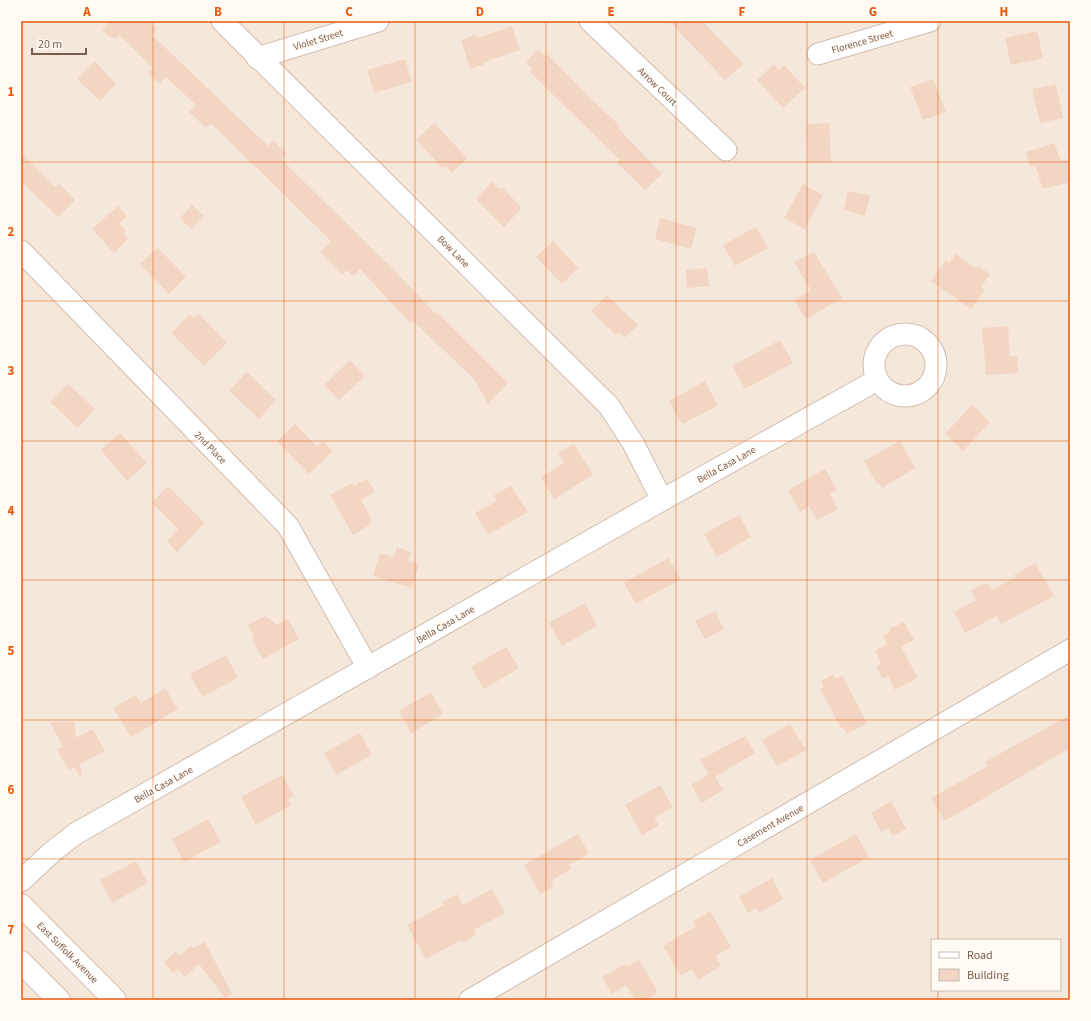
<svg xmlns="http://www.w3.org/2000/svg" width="1091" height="1021" viewBox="0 0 1091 1021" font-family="'Source Sans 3',sans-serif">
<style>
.residential{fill:#f5e8da;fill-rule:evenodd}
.building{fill:#f3d5c3}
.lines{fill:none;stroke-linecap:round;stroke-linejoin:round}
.minor-casing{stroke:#d1beb0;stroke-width:23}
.secondary-casing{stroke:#d6c0b0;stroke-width:24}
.minor{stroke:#fff;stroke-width:21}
.secondary{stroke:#fff;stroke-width:22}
.grid{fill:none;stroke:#e8590c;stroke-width:1;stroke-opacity:0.55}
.labels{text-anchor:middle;stroke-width:3;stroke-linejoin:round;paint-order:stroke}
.street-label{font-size:10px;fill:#7a5c4d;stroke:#fffaf3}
.neatline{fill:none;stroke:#e8590c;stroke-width:1.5}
.grid-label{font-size:13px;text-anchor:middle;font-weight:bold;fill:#e8590c}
</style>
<rect width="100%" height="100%" fill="#fdf6ec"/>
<!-- residential -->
<path class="residential" d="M21 21H1070V1000H21ZM932 940H1060V990H932Z"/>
<!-- building -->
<g class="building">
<polygon points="105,21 149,21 157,29 152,35 268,146 273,140 286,154 281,159 393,269 435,313 437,312 508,383 488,404 474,379 412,320 410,323 360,269 353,276 347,270 342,274 320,252 331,241 211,123 206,128 189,112 196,105 166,77 160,84 148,73 153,68 119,35 117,38 111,38 102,30 108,24"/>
<polygon points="669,21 702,21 744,64 725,80"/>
<polygon points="512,26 520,50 484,62 485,64 470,69 461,40 476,35 477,38"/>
<polygon points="1037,31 1043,58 1011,65 1005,38"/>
<polygon points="538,49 545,56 547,54 591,99 620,126 618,128 662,174 645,190 617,163 620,160 530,72 533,69 526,62"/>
<polygon points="405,59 412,82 374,93 367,70"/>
<polygon points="95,61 116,84 100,101 77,79"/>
<polygon points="774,64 779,70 784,65 805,88 783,108 757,80"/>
<polygon points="933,79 946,112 923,120 910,87"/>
<polygon points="1056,84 1063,118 1040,123 1032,89"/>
<polygon points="434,123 467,158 452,173 446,166 443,168 416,140"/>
<polygon points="829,123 831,162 808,163 807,124"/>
<polygon points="1054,143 1061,161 1070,159 1070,182 1043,189 1035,165 1030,167 1026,152"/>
<polygon points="21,153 55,187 59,184 75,200 58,217 21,181"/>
<polygon points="492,182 500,189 502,187 522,208 504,227 476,199"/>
<polygon points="803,184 823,195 805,229 784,218"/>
<polygon points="848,191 870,195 865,216 844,210"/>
<polygon points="192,205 204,216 191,229 180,218"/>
<polygon points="118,206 127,216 119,223 126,231 123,233 128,239 114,253 92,229"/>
<polygon points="660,218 697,228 691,249 655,239"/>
<polygon points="756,227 768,248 735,266 723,245"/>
<polygon points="553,241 578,268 562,284 536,257"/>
<polygon points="158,248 186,277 169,294 140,264"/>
<polygon points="814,252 842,298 806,319 794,300 811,290 794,262"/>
<polygon points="956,254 976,268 978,266 990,274 981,287 985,290 971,309 931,281 946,260 949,263"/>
<polygon points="707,268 709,286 687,288 686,270"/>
<polygon points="607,295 638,325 624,338 618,332 616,335 591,311"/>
<polygon points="199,314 227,343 204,366 171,333 190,315 194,318"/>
<polygon points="1008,326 1010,357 1017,356 1018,373 986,375 982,328"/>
<polygon points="780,340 793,363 745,389 732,366"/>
<polygon points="350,360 365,376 339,400 324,385"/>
<polygon points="247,372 276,400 259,419 229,391"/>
<polygon points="705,381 718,406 682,424 669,401"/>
<polygon points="68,384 95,409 78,428 50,402"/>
<polygon points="972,405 990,422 963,451 945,434"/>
<polygon points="295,424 317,447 323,441 333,451 309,474 277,441"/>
<polygon points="120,433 147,463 127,481 101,450"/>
<polygon points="900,441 915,468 882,488 879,483 877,484 864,461"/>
<polygon points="574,444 593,475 554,499 541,477 564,463 558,453"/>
<polygon points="825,469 837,490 830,494 838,509 817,520 809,506 800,512 788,490"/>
<polygon points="367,479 375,492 361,500 371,518 371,524 353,535 330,495 352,483 354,486"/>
<polygon points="168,486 205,523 177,552 167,541 178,529 152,503"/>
<polygon points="511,486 528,512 488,535 475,513 497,501 494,495"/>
<polygon points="739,515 751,537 717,557 704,534"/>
<polygon points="397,547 411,552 408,561 419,564 412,588 373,576 380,553 394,557"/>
<polygon points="668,558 681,579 636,604 624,583"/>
<polygon points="1035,563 1054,596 1001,624 996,616 965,633 954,612 976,600 971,591 982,584 988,584 992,590 1016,577 1014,575"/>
<polygon points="585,603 597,626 562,646 549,623"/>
<polygon points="715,611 724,629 705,639 695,621"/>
<polygon points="265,616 277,625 288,619 299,639 263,659 252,639 254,638 248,625"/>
<polygon points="904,622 914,640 901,647 918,678 895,690 888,676 883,679 876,666 881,663 875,651 887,644 883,636 890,632 889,629"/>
<polygon points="506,647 519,668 484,689 471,667"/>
<polygon points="226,655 238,678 202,697 190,674"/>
<polygon points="833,674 836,679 842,675 867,723 847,734 843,727 841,728 820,689 824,687 821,681"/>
<polygon points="165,688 178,709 131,737 113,708 136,695 141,703"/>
<polygon points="431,692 443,714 411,733 399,711"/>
<polygon points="1070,715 1070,748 945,821 931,798 988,766 985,762"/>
<polygon points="50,722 74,722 76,738 93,729 105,751 80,764 82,777 80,777 74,767 69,770 57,750 63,747"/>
<polygon points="790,724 806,750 777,766 762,740"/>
<polygon points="360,733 372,755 336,775 324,753"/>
<polygon points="745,736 755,753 715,777 723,790 702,803 691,785 709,774 700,760"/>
<polygon points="282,775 294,796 288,799 291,805 256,825 241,797"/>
<polygon points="660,785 673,807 654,818 659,825 642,835 625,805"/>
<polygon points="891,801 906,829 893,836 888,828 881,832 871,813"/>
<polygon points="208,819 221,842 184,862 172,839"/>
<polygon points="578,834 589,854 569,865 571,869 551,881 554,886 540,894 524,865"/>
<polygon points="856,834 869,857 823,883 810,860"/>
<polygon points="136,861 148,883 112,903 100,880"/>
<polygon points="772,878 783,899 759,913 756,908 748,913 739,897"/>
<polygon points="492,889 505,913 474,930 476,935 462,943 461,940 426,959 407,925 444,905 442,902 457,894 463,905"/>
<polygon points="710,911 731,947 715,956 721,966 698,980 692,969 681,976 663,946 696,926 693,921"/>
<polygon points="205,942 232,994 225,998 199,964 185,977 178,969 173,973 164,962 176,951 180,955 191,946 194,948"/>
<polygon points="639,960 656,988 656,994 646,1000 635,1000 626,985 612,994 602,977 625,964 626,967"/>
</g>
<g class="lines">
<defs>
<g id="minor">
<polyline points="222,21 609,406 633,443 662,500"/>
<polyline points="590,21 726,150"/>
<polyline points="818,54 930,21"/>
<polyline points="257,58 378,21"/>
<polyline points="21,251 288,526 368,668"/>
<circle cx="905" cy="365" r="31"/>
<polyline points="21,881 52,852 75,834 662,500 877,380"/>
<polyline points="470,1000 1070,650"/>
</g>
<g id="secondary">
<polyline points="21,905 115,1000"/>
<polyline points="21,962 59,1000"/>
</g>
</defs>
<!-- minor casing -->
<use href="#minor" class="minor-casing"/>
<!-- secondary casing -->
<use href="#secondary" class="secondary-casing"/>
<!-- minor -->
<use href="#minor" class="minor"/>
<!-- secondary -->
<use href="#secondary" class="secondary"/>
</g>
<!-- grid -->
<path class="grid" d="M153 21V1000M284 21V1000M415 21V1000M546 21V1000M676 21V1000M807 21V1000M938 21V940M21 162H1070M21 301H1070M21 441H1070M21 580H1070M21 720H1070M21 859H1070M938 990V1000"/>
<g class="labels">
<!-- street labels -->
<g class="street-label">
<text transform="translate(318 39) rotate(-17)" y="4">Violet Street</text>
<text transform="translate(862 41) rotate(-16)" y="4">Florence Street</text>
<text transform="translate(658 86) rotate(44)" y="4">Arrow Court</text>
<text transform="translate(454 251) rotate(45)" y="4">Bow Lane</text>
<text transform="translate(211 447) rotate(46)" y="4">2nd Place</text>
<text transform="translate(726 464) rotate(-29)" y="4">Bella Casa Lane</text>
<text transform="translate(445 624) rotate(-30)" y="4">Bella Casa Lane</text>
<text transform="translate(163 784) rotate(-29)" y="4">Bella Casa Lane</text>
<text transform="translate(770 825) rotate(-30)" y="4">Casement Avenue</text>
<text transform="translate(68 952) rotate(45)" y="4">East Suffolk Avenue</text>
</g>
</g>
<!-- border -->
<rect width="1091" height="1021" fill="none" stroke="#fffaf3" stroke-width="44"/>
<!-- legend -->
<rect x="931" y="939" width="130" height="52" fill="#fffaf3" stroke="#cabbb1"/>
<rect x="939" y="952" width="20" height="6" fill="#ffffff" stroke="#cabbb1"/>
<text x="967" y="959" font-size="12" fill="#7a5c4d">Road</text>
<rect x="939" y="969" width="20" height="12" fill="#f3d5c3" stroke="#cabbb1"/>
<text x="967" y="979" font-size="12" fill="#7a5c4d">Building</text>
<!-- scale -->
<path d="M32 48v6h54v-6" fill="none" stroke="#7a5c4d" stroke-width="2"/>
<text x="38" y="48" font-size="12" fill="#7a5c4d" stroke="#fffaf3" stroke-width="3" paint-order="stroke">20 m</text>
<rect x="22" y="22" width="1047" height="977" class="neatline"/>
<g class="grid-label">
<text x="87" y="16">A</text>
<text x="218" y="16">B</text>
<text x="349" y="16">C</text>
<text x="480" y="16">D</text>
<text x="611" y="16">E</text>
<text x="742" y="16">F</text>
<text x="873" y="16">G</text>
<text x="1004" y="16">H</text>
<text x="11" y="96">1</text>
<text x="11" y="236">2</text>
<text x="11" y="375">3</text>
<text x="11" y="515">4</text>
<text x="11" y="655">5</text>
<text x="11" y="794">6</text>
<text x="11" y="934">7</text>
</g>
</svg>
